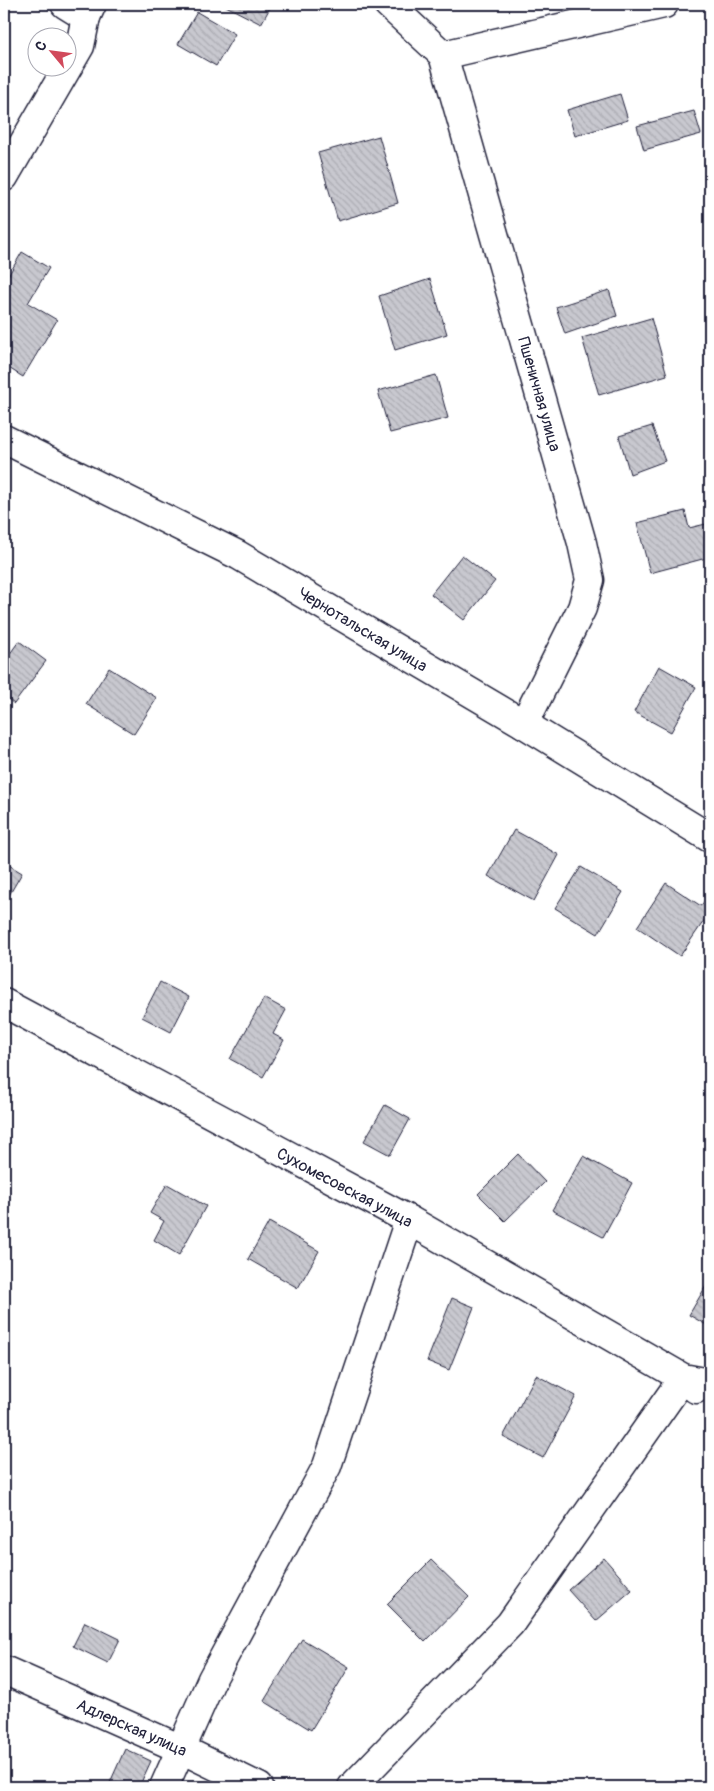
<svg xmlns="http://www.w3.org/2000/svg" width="714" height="1791" viewBox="0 0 714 1791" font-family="Pangolin,sans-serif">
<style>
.building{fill:url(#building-back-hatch);stroke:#22223b}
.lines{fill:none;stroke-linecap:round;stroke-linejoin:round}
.minor-casing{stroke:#22223b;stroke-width:31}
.minor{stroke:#fff;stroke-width:28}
.labels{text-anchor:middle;stroke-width:4;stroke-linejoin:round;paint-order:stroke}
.street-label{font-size:16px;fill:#22223b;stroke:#fff}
</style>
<defs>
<pattern id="building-back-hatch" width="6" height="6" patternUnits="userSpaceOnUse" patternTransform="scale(1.25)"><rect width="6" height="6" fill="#c8c8cf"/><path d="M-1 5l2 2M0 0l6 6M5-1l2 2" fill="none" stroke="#acacb3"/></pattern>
</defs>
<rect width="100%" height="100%" fill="#fff"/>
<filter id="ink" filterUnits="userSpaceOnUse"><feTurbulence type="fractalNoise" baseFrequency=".02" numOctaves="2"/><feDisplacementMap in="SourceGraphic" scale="10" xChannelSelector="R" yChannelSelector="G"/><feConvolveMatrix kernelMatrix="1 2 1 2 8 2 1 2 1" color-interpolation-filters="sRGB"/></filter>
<g filter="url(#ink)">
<!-- building -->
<g class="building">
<polygon points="222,4 267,4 271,6 261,24"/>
<polygon points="197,12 235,34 216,66 178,44"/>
<polygon points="620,94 628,120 575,136 567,110"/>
<polygon points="694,111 701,134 644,150 637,126"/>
<polygon points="379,136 398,203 338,221 318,153"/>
<polygon points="22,252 49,268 28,303 57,320 23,377 4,365 4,283"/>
<polygon points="430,279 447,334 395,350 379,296"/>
<polygon points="609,290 617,316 565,334 556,307"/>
<polygon points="651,318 667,375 599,395 582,338"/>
<polygon points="436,375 448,418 390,433 378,391"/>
<polygon points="652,426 665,461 630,474 619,436"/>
<polygon points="685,511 689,528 710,523 710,557 650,573 637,523"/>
<polygon points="462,555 495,581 464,620 431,594"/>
<polygon points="19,641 46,661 14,704 4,696 4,662"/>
<polygon points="659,666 696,687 671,732 634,712"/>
<polygon points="109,668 157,698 134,734 86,704"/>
<polygon points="514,830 559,855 534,901 488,876"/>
<polygon points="4,862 22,873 4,904"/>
<polygon points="581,867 623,892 598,934 555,908"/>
<polygon points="666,883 701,906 705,900 710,903 710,912 680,956 637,927"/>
<polygon points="160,982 189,997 171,1032 142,1017"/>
<polygon points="264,998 286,1010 273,1034 284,1040 263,1077 230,1059"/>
<polygon points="385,1105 410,1119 390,1155 364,1141"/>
<polygon points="518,1154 545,1182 505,1221 478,1194"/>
<polygon points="583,1156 632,1183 603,1237 552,1210"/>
<polygon points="167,1184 206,1206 179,1255 154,1240 164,1221 150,1213"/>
<polygon points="269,1222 319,1251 298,1288 248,1259"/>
<polygon points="710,1279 710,1327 689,1315"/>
<polygon points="452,1298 474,1307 449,1370 427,1361"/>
<polygon points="536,1375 576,1396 543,1458 503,1437"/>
<polygon points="604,1558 632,1590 596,1621 568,1590"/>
<polygon points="431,1560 469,1597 425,1642 387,1604"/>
<polygon points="85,1622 120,1639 108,1663 73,1646"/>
<polygon points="302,1639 349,1667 311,1730 264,1701"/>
<polygon points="125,1749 151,1761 139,1787 108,1787"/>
</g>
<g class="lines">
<defs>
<g id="minor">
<polyline points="65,4 86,17"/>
<polyline points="388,4 443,55 664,4"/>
<polyline points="443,55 582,543 590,580 582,608 524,724"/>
<polyline points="4,177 80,46 86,17 92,4"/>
<polyline points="4,439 238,555 524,724 710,838"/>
<polyline points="4,1003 409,1220 683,1378 710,1383"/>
<polyline points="4,1670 181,1749 259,1787"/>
<polyline points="164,1787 212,1679 327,1466 409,1220"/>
<polyline points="352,1787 510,1624 683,1378 696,1389"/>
</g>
</defs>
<!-- minor casing -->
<use href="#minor" class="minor-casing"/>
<!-- minor -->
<use href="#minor" class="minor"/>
</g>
</g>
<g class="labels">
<!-- street labels -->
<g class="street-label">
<text transform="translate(540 394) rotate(74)" y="6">Пшеничная улица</text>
<text transform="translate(363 629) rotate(31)" y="6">Чернотальская улица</text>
<text transform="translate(345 1187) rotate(28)" y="6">Сухомесовская улица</text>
<text transform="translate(132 1727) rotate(24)" y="6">Адлерская улица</text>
</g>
</g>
<!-- margin -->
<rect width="714" height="1791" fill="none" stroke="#fff" stroke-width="20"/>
<rect x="10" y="10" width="694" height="1771" fill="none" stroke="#22223b" stroke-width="2" filter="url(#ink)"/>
<!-- north arrow -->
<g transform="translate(52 52) rotate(299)"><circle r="24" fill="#ffffff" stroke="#a7a7b1"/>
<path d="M0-4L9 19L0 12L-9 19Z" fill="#d1495b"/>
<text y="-8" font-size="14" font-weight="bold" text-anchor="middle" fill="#22223b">С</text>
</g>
</svg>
